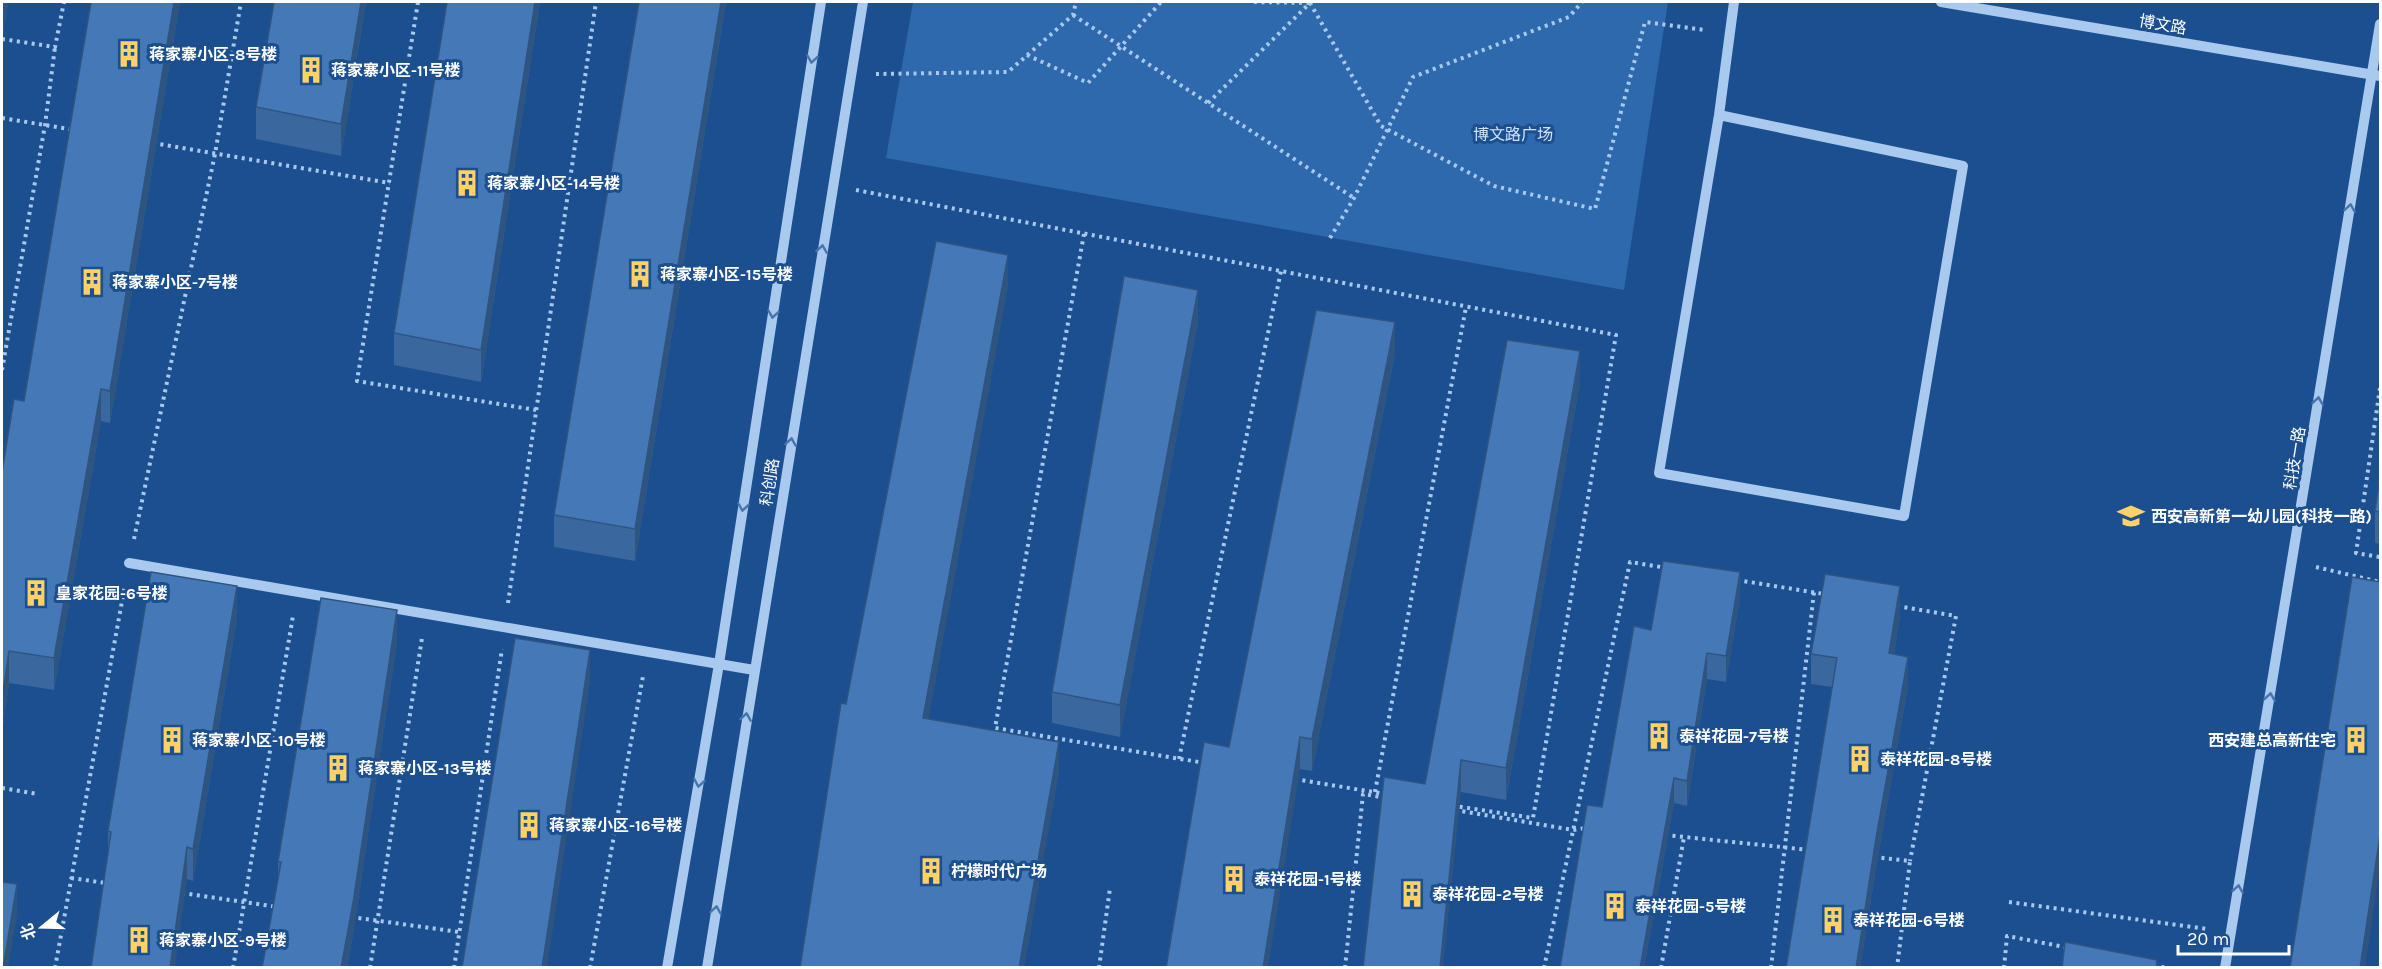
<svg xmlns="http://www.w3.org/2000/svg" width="2382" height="969" viewBox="0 0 2382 969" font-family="Karla,'Noto Sans SC',sans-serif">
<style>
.green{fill:#2e69ad}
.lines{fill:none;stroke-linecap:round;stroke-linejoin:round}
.path{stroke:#a9c9ee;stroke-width:4;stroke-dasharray:3 4.5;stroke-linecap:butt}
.minor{stroke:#a9c9ee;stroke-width:10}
.wall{fill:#3a679d}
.shaded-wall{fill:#305480}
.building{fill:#4478b7;stroke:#305480;stroke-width:1.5}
.oneway{stroke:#4674ac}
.labels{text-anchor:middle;stroke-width:6;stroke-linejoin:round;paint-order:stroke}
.street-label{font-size:16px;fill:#fff;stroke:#1b4f8f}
.poi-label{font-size:16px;font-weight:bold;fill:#fff;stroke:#1b4f8f;text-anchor:start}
.park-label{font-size:16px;fill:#cfe3fa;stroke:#1b4f8f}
</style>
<rect width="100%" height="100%" fill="#1b4f8f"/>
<!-- green -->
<polygon class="green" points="913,2 1668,2 1624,290 886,158"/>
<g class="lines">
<!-- path -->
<g class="path">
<polyline points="418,2 357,381 536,410"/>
<polyline points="1254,2 1310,3"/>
<polyline points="1073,15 1354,198"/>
<polyline points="2,39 55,47 64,2"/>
<polyline points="1027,55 1088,83 1161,2"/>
<polyline points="876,74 1008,72 1073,15 1076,2"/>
<polyline points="1208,103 1310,3 1381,126 1494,186 1595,209 1645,22 1705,30"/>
<polyline points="2,118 75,130"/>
<polyline points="153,143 390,183"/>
<polyline points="856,190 1616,335 1533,818 1455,806"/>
<polyline points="1084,234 995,728 1205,763"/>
<polyline points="1330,238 1354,198 1413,77 1569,17 1582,2"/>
<polyline points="2,370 45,125 55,47"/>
<polyline points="2380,388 2356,553 2380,557"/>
<polyline points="134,539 215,154 241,2"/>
<polyline points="2316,567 2380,582"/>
<polyline points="1737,580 1824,594"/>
<polyline points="508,603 596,2"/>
<polyline points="1897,606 1956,616 1910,861"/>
<polyline points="1179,759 1281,271"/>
<polyline points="1295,779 1385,794"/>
<polyline points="2,788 38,794"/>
<polyline points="1375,792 1466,307"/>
<polyline points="1455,810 1573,830 1586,828"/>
<polyline points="1665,835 1810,850"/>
<polyline points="1874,857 1910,861 1897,968"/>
<polyline points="71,878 106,883"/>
<polyline points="182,893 278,907"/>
<polyline points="2009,902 2207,929"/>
<polyline points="351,917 459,932"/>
<polyline points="2154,965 2167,968"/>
<polyline points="55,968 125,585"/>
<polyline points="233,968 293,616"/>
<polyline points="370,968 422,638"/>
<polyline points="454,968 502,649"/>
<polyline points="590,968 643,676"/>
<polyline points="1099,968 1110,888"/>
<polyline points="1345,968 1363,794 1386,798"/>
<polyline points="1544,968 1630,562 1667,568"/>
<polyline points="1661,968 1684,837"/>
<polyline points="1771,968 1814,592"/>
<polyline points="2004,968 2007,936 2070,948"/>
</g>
<!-- minor -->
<g class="minor">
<polyline points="1941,2 2380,76"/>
<polyline points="1719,115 1963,166 1904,516 1659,473 1719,115 1734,2"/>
<polyline points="129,563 754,670"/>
<polyline points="667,968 719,664 821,2"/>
<polyline points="707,968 863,2"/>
<polyline points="2225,968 2380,24"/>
</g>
</g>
<!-- wall -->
<g class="wall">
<polygon points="2,2 8,2 3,35 2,35"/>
<polygon points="180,2 110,423 101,421 54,690 9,683 2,731 24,401"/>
<polygon points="366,2 341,156 256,139 256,107"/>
<polygon points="540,2 481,382 394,365 394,333"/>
<polygon points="639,2 726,2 635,561 554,547 554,515"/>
<polygon points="1198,322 1120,737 1052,723 1052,692"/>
<polygon points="1395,354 1312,771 1300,769 1229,747"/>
<polygon points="1580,382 1506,800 1461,792 1425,784"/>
<polygon points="2380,477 2380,544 2375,543 2375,511"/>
<polygon points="1740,597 1726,682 1707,679 1687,806 1674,803 1644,968 1560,968 1602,807 1651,630"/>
<polygon points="1900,616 1894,654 1908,686 1876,868 1860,968 1786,968 1832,687 1811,684 1811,654"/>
<polygon points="237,618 193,881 108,853 108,831"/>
<polygon points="397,642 353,934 347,968 262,968 278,883 278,862"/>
</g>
<!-- shaded-wall -->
<g class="shaded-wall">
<polygon points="3,2 8,2 3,35"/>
<polygon points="174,2 180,2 110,423 110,391"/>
<polygon points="361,2 366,2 341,156 341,124"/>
<polygon points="535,2 540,2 481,382 481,350"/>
<polygon points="721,2 726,2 635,561 635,529"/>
<polygon points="1008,255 1008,287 923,750 923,718"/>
<polygon points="1198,290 1198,322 1120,737 1120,705"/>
<polygon points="1395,322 1395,354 1312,771 1312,739"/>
<polygon points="1580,351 1580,382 1506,800 1506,768"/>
<polygon points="101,389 101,421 54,690 54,658"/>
<polygon points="1740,572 1740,597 1726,682 1726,656"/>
<polygon points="237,586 237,618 193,881 193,849"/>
<polygon points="1900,586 1900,616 1889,683 1889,653"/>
<polygon points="397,610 397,642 353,934 347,968 341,968"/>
<polygon points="590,650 590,682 547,968 542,968"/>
<polygon points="9,651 9,683 2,731 2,699"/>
<polygon points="1707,653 1707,679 1687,806 1687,781"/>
<polygon points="1908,657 1908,686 1876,868 1860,968 1856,968 1876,838"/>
<polygon points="1300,737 1300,769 1268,968 1263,968"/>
<polygon points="1059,742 1059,774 1024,968 1019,968"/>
<polygon points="1461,760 1461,792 1443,968 1440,968"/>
<polygon points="1674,778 1674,803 1644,968 1640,968"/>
<polygon points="2380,835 2380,867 2365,968 2360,968"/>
<polygon points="187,847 187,879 175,968 170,968"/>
<polygon points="17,884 17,916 8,968 3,968"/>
</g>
<!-- building -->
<g class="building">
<polygon points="91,2 174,2 110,391 101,389 54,658 9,651 2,699 2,472 14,399 24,401"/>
<polygon points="274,2 361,2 341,124 256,107"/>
<polygon points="447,2 535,2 481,350 394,333"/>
<polygon points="639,2 721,2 635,529 554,515"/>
<polygon points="936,241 1008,255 923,718 1059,742 1019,968 800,968 841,703 846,704"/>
<polygon points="1124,276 1198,290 1120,705 1052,692"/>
<polygon points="1316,310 1395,322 1312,739 1300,737 1263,968 1166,968 1204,742 1229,747"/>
<polygon points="1507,340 1580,351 1506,768 1461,760 1440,968 1363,968 1384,777 1425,784"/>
<polygon points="2380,477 2380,512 2375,511"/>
<polygon points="1663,561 1740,572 1726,656 1707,653 1687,781 1674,778 1640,968 1560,968 1587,805 1602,807 1634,626 1651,630"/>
<polygon points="151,572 237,586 193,849 187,847 170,968 91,968 111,832 108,831"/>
<polygon points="1825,574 1900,586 1889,653 1908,657 1876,838 1856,968 1786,968 1837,658 1811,654"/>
<polygon points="2352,577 2380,582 2380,835 2360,968 2290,968"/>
<polygon points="321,598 397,610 353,903 341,968 262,968 281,862 278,862"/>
<polygon points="515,638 590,650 542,968 462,968"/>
<polygon points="2,882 17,884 3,968 2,968"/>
<polygon points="2065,942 2157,960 2156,968 2062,968"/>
</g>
<!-- one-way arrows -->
<defs><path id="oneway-chevron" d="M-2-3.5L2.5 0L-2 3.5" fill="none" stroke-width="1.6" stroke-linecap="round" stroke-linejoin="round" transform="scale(1.5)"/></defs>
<g class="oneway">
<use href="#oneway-chevron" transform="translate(812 59) rotate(99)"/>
<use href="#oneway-chevron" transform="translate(2350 208) rotate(-81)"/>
<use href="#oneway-chevron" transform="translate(822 249) rotate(-81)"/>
<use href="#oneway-chevron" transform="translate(773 314) rotate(99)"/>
<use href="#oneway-chevron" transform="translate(2318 401) rotate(-81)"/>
<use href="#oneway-chevron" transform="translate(791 442) rotate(-81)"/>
<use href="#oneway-chevron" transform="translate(743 507) rotate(99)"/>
<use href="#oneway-chevron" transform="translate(2270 697) rotate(-81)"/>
<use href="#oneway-chevron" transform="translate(746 717) rotate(-81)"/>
<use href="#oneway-chevron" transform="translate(699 783) rotate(100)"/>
<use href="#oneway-chevron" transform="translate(2238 889) rotate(-81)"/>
<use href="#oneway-chevron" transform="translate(716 910) rotate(-81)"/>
</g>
<!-- icons -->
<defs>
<symbol id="building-bare" viewBox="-9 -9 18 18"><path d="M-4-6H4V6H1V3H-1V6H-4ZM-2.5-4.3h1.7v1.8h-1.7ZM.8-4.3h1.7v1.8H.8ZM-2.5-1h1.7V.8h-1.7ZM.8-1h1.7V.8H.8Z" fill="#ffd166" stroke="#1b4f8f" stroke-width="2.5" paint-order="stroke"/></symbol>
<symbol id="school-bare" viewBox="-9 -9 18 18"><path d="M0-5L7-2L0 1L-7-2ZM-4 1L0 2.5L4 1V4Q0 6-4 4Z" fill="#ffd166" stroke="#1b4f8f" stroke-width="2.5" paint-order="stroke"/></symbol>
</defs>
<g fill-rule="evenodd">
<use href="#building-bare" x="110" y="35" width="38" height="38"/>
<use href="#building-bare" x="292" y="51" width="38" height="38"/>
<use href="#building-bare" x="448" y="164" width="38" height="38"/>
<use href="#building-bare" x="621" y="255" width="38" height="38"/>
<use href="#building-bare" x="73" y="263" width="38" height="38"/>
<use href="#school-bare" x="2112" y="497" width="38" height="38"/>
<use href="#building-bare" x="17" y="574" width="38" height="38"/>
<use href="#building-bare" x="1640" y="717" width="38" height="38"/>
<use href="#building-bare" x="153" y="721" width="38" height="38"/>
<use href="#building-bare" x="2337" y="721" width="38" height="38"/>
<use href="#building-bare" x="1841" y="740" width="38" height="38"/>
<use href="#building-bare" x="319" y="749" width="38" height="38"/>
<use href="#building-bare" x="510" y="806" width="38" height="38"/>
<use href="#building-bare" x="912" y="852" width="38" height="38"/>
<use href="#building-bare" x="1215" y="860" width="38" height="38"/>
<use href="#building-bare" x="1393" y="875" width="38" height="38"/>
<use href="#building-bare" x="1596" y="887" width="38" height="38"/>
<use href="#building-bare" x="1814" y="901" width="38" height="38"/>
<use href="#building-bare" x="120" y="921" width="38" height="38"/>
</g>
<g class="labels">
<!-- street labels -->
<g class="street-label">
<text transform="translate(2163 24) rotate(10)" y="6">博文路</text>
<text transform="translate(2294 458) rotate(-81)" y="6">科技一路</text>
<text transform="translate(769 482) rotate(-81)" y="6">科创路</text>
</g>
<!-- poi labels -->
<g class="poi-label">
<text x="149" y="60">蒋家寨小区-8号楼</text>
<text x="331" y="76">蒋家寨小区-11号楼</text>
<text x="487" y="189">蒋家寨小区-14号楼</text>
<text x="660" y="280">蒋家寨小区-15号楼</text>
<text x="112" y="288">蒋家寨小区-7号楼</text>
<text x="2151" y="522">西安高新第一幼儿园(科技一路)</text>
<text x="56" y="599">皇家花园-6号楼</text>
<text x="1679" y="742">泰祥花园-7号楼</text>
<text x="192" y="746">蒋家寨小区-10号楼</text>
<text x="2336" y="746" text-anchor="end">西安建总高新住宅</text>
<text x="1880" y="765">泰祥花园-8号楼</text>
<text x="358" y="774">蒋家寨小区-13号楼</text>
<text x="549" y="831">蒋家寨小区-16号楼</text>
<text x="951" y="877">柠檬时代广场</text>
<text x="1254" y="885">泰祥花园-1号楼</text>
<text x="1432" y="900">泰祥花园-2号楼</text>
<text x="1635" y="912">泰祥花园-5号楼</text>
<text x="1853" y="926">泰祥花园-6号楼</text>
<text x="159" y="946">蒋家寨小区-9号楼</text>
</g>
<!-- park labels -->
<g class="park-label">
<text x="1513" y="140">博文路广场</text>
</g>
</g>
<!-- border -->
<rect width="2382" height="969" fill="none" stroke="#ffffff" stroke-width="6"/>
<!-- north arrow -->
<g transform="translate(42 927) rotate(251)" stroke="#1b4f8f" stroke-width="4.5" paint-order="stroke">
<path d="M0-4.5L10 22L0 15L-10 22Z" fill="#ffffff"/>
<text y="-9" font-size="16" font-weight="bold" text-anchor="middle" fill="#ffffff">北</text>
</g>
<!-- scale -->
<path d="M2178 945v9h111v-9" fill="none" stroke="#ffffff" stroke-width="3"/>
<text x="2187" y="945" font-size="18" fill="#ffffff" stroke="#1b4f8f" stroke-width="4.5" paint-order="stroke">20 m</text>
</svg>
